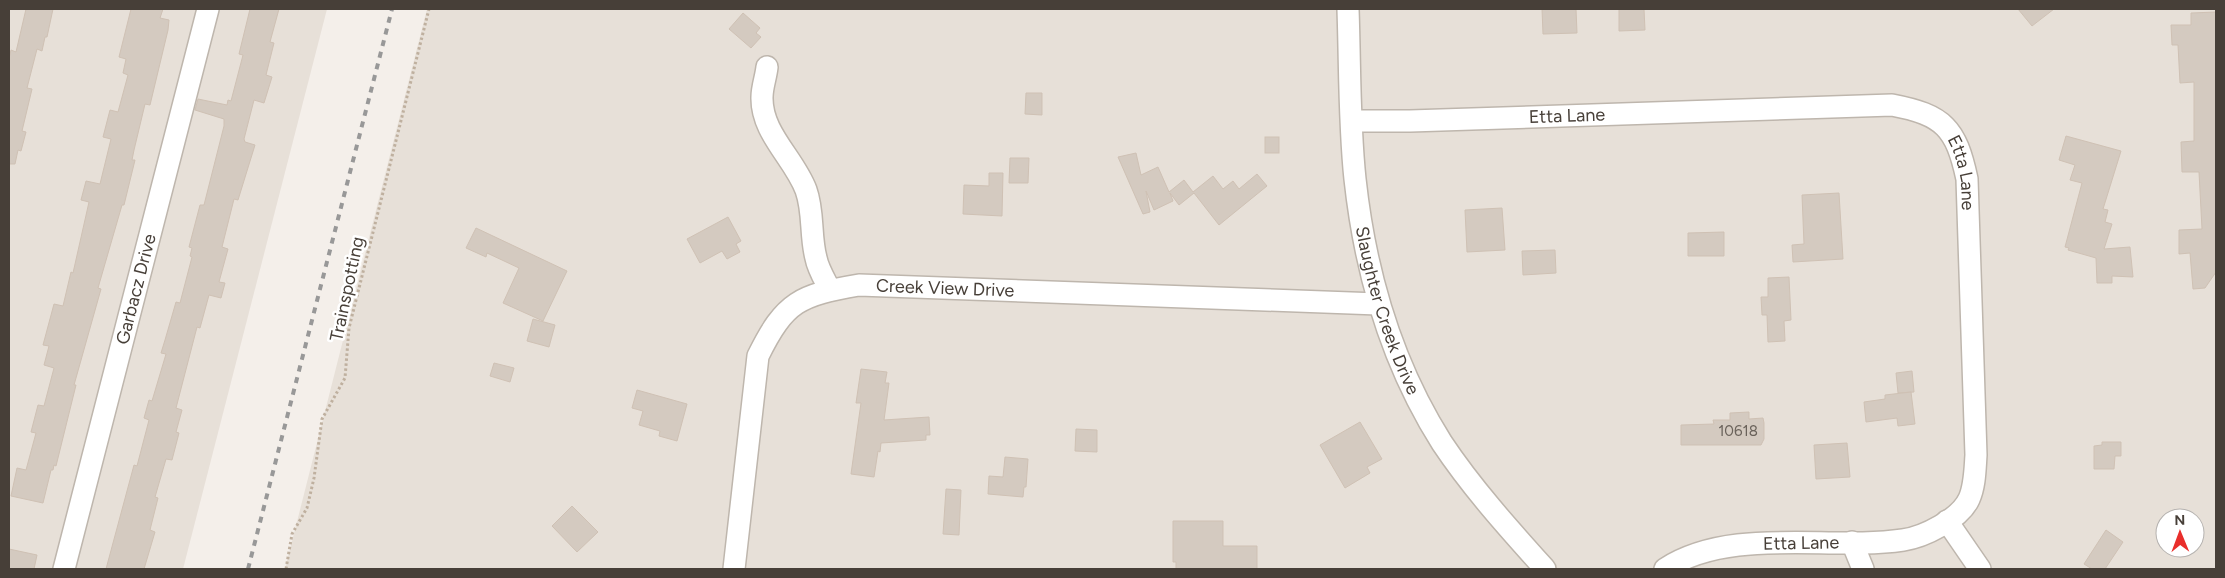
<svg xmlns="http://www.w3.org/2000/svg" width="2225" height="578" viewBox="0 0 2225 578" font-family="Figtree,sans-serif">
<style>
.residential{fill:#e7e0d8;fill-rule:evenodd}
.building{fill:#d4cac0;stroke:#cfc1b4}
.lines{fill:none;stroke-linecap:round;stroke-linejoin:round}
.minor-casing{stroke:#beb6ad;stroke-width:24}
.path{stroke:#bfb09f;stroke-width:3;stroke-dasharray:2.5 2.5;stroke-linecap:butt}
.minor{stroke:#fff;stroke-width:21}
.rail{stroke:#989898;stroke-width:4;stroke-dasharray:6 6;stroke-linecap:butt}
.labels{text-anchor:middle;stroke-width:5;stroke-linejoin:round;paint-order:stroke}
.number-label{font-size:15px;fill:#6a625a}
.street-label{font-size:18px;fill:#473f38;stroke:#fff}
</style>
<rect width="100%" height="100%" fill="#f4efea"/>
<!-- residential -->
<g class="residential">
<polygon points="9,9 327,9 183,569 9,569"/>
<path d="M427 9H2216V569H285ZM2165 518H2195V548H2165Z"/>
</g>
<!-- building -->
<g class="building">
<polygon points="26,9 53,9 47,37 45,37 42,51 37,49 27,88 32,89 22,131 26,132 21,151 18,150 15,164 9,164 9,58 11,50 16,52"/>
<polygon points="131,9 163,9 160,18 169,20 168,30 150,105 145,104 134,150 132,160 135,160 124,205 122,205 98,288 101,289 74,385 76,385 56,466 54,465 53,470 51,470 43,503 11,496 17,468 26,470 36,433 31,432 38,405 44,406 54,368 44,365 49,346 43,345 54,304 63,306 71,272 73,273 89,202 81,200 86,181 100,184 111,139 103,137 110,110 118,112 128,75 123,73 126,59 119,57"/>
<polygon points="250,9 279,9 270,42 274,43 266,75 272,77 264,103 254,100 244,139 245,142 255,145 238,200 234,199 222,247 228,249 219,282 225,283 221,298 209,295 200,328 197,327 176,408 182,410 176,432 179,433 172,460 166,459 155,497 158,498 150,530 155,532 144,569 106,569 134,465 137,466 149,420 144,418 149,400 152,401 166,354 161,353 165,340 176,302 180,303 192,257 190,256 192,248 189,247 200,205 204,205 224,126 224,119 195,110 198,99 227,105 228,100 231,101 243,55 239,54"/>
<polygon points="1542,9 1576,9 1577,33 1543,34"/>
<polygon points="1619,9 1644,9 1645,30 1619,31"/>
<polygon points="2018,9 2054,9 2032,26"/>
<polygon points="2216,12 2216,272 2205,288 2193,289 2190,253 2179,254 2179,230 2202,229 2199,172 2182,172 2181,142 2194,141 2194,82 2180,83 2178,45 2172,45 2171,25 2191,25 2191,13"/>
<polygon points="743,13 760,28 756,33 761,37 751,48 729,29"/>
<polygon points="1026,93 1042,93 1042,115 1025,114"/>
<polygon points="2066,136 2121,151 2103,209 2108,210 2105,222 2112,224 2104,249 2130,247 2133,277 2112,276 2112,283 2097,283 2096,258 2068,250 2069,248 2065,247 2082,183 2070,180 2075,165 2059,160"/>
<rect x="1265" y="137" width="14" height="16"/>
<polygon points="1136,153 1141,175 1158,167 1169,192 1184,180 1193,192 1213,176 1223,189 1233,181 1239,189 1257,174 1267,186 1219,225 1194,193 1179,205 1170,193 1173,201 1154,210 1146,191 1150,212 1143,214 1118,157"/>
<polygon points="1010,158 1029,158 1028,183 1009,183"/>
<polygon points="989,173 1003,173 1002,216 963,214 964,185 989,186"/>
<polygon points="1839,193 1843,259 1793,262 1792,245 1804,244 1802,195"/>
<polygon points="1502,208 1505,250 1467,252 1465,210"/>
<polygon points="728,217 741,241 736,244 740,252 727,259 722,251 700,263 687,239"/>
<polygon points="476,228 567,271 543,321 503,303 519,268 487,253 486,257 466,248"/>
<polygon points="1724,232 1724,256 1688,256 1688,233"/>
<polygon points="1555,250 1556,273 1523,275 1522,251"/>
<polygon points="1789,277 1791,320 1784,321 1785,341 1768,342 1767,315 1762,315 1761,297 1768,297 1768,278"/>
<polygon points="533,319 555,325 549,347 527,341"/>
<polygon points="494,363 514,368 510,382 490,376"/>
<polygon points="861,369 887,372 885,383 889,383 884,420 929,417 930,435 926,435 926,440 881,443 880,452 878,451 874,477 851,474 861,403 856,403"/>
<polygon points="1912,371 1914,392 1898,393 1896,373"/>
<polygon points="637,390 687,404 677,441 659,436 660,431 639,425 643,411 632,408"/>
<polygon points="1911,392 1915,424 1898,426 1897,418 1866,422 1864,402 1885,399 1885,395"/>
<polygon points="1749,412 1749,419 1763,418 1764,423 1764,439 1761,445 1681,445 1681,425 1714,424 1713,420 1730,420 1730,413"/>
<polygon points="1360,422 1382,459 1367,467 1370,473 1345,488 1320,445"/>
<polygon points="1076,429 1097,430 1097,452 1075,451"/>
<polygon points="2102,442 2121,442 2121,456 2115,456 2114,469 2094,469 2094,446 2102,445"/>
<polygon points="1847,443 1850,477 1816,479 1814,445"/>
<polygon points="1005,457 1028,459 1026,487 1024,487 1023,497 988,494 989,476 1003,477"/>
<polygon points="946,489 961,490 959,535 943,534"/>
<polygon points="572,506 598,532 577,552 552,526"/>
<polygon points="1173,521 1223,521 1223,546 1257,546 1257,569 1176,569 1176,562 1173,562"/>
<polygon points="2106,530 2123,542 2105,569 2092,569 2084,564"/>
<polygon points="9,549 37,555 34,569 9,569"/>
</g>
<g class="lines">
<defs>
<g id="minor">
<path id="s1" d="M1348 9C1350 65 1349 123 1355 179 1365 271 1392 364 1442 443 1472 488 1509 529 1545 569"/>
<path d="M767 67C766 77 762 87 762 97 761 133 794 158 806 190 814 212 810 236 816 258 818 269 825 280 830 290"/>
<path id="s2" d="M1352 121H1410L1892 105C1944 115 1956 128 1967 179L1976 455C1975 469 1975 486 1969 499 1960 519 1924 537 1903 540 1829 551 1731 526 1665 569"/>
<polyline points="1947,521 1980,569"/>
<polyline points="1852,542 1863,569"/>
<path id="s3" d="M64 569 208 9"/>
<path id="s4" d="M734 569 758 356C785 301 800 295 859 285L1378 304"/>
</g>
</defs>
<!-- minor casing -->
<use href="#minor" class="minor-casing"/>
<!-- path -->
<polyline class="path" points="286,569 292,534 307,508 314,478 322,419 345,378 349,328 429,9"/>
<!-- minor -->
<use href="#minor" class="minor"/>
<!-- rail -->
<polyline class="rail" points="248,569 392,9"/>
</g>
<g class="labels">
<!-- number labels -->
<g class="number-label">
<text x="1738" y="436">10618</text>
</g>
<!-- street labels -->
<g class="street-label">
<text dy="6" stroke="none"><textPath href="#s2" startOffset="215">Etta Lane</textPath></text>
<text dy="6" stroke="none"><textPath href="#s2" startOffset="649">Etta Lane</textPath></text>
<text dy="6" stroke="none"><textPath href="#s4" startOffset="432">Creek View Drive</textPath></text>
<text dy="6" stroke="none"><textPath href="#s3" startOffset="289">Garbacz Drive</textPath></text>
<text transform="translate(347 289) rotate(-78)" y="6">Trainspotting</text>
<text dy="6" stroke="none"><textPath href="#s1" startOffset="306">Slaughter Creek Drive</textPath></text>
<text transform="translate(1801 543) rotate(-1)" y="6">Etta Lane</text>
</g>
</g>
<!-- border -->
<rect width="2225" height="578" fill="none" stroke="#473f38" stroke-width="20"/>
<!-- north arrow -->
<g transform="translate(2180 533) rotate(359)"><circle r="24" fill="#ffffff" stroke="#b5b2af"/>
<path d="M0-4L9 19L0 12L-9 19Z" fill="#e92e2b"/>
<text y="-8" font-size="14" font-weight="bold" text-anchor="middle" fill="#473f38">N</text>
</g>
</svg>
